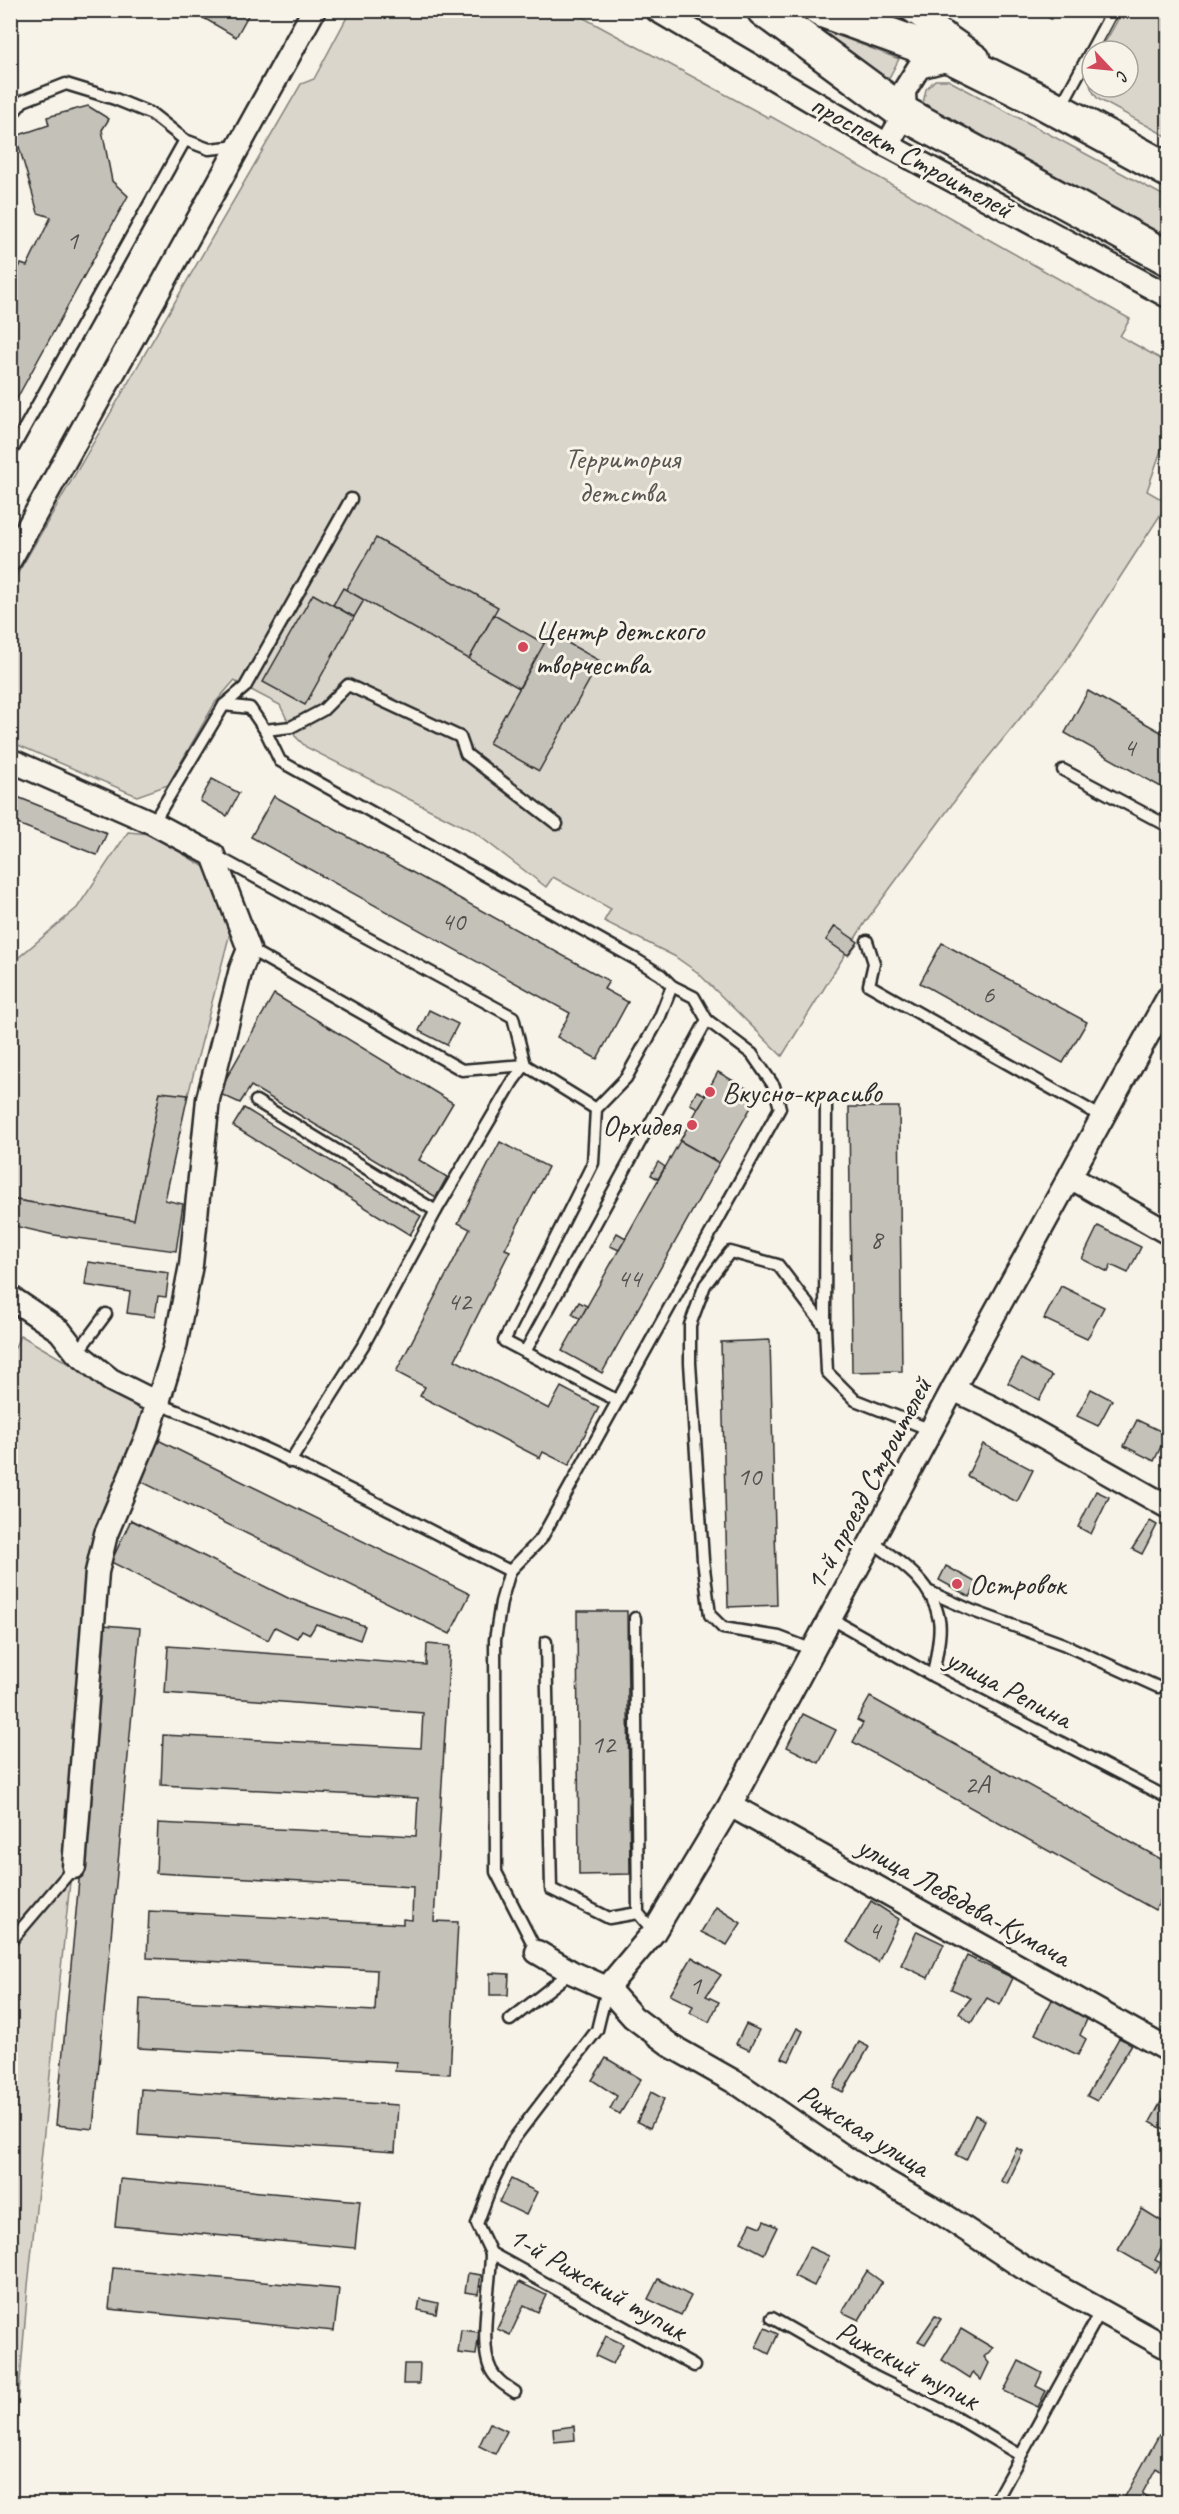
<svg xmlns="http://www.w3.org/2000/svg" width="1179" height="2514" viewBox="0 0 1179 2514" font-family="Caveat,sans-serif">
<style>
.green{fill:#dad6cc;stroke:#82807c;stroke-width:1.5}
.building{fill:#c4c1b9;stroke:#2b2b2b;stroke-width:1.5}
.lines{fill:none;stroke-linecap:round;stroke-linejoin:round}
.lane-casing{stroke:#2b2b2b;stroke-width:15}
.street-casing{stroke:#2b2b2b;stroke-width:27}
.primary-casing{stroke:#2b2b2b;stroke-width:38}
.lane{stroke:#f7f3e8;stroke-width:10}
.street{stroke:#f7f3e8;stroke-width:22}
.primary{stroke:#f7f3e8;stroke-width:33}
.poi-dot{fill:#d1495b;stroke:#f7f3e8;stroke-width:2}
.labels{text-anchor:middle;stroke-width:6;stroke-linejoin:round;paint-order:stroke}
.number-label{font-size:27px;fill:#51504e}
.street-label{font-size:30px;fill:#2b2b2b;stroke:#f7f3e8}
.park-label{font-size:30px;fill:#575653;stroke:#f7f3e8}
.poi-label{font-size:30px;fill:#2b2b2b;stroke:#f7f3e8;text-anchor:start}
</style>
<rect width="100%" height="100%" fill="#f7f3e8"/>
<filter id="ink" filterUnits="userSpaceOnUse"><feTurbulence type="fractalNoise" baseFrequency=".0167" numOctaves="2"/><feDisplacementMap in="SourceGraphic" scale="12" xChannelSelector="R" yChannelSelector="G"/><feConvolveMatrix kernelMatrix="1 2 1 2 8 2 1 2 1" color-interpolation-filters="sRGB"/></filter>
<g filter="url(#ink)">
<!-- green -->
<g class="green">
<polygon points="346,11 571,11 769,118 770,116 1130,319 1120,336 1168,363 1168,430 1147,491 1168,503 1064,664 973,776 866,921 782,1056 697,972 674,956 604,921 611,909 553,877 546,887 474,832 306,747 295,736 280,705 234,681 215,703 168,785 137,796 11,742 11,585 301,84 314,79 347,17"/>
<path d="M1123 11H1168V137L1098 99C1090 89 1087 81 1092 69V87H1128V51H1100Z"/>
<polygon points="808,24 899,59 883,89"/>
<polygon points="935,80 948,80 1168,198 1168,243 931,114 923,103 926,89"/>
<polygon points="128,832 150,834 208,869 232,925 188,1095 160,1093 134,1220 11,1199 10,1005 18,958 77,908"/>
<polygon points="20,1335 161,1417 103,1565 28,2286 11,2488 10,1347 15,1348"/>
</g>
<!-- building -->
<g class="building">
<polygon points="190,10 251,10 236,37"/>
<polygon points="1035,10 1056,10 1051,19"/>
<polygon points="88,106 109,119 102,130 112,181 128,196 10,411 10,274 16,272 21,264 27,266 51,217 38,213 16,136 49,125 47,117"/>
<polygon points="376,538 498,607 469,659 346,590"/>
<polygon points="343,588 364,600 354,617 333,605"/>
<polygon points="313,594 354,617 305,705 263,682"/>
<polygon points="494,615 545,644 519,688 469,659"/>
<polygon points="550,633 600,661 539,771 489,743"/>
<polygon points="1088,691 1168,736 1168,791 1065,733"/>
<polygon points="212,779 239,793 227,816 200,801"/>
<polygon points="10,794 107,833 97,855 10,821"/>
<polygon points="274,796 609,981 604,989 628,1002 597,1059 557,1037 570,1013 251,837"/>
<polygon points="835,926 858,942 848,955 826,940"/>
<polygon points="942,943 1087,1022 1063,1063 920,983"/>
<polygon points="274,994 453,1103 419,1160 447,1177 436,1197 251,1086 240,1103 218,1093"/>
<polygon points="429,1010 458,1024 447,1045 419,1031"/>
<polygon points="718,1072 758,1095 719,1163 680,1141"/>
<polygon points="697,1091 706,1095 698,1108 690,1104"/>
<polygon points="160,1092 188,1095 165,1200 183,1204 176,1251 54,1235 10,1225 10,1199 134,1220"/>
<polygon points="849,1107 899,1107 902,1371 852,1372"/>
<polygon points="244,1108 421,1216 410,1235 233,1126"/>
<polygon points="680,1141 719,1163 602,1373 562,1351"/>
<polygon points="500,1142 548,1167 505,1249 510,1251 455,1360 549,1409 561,1387 599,1407 569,1465 543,1452 540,1458 420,1396 425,1387 396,1372 470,1229 458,1223"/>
<polygon points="658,1162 665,1167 658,1179 651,1175"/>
<polygon points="1098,1226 1141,1247 1128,1273 1111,1265 1108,1272 1082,1259"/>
<polygon points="617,1233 626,1238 619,1250 610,1246"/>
<polygon points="88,1262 169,1273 166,1297 158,1296 155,1317 127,1313 130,1292 85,1285"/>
<polygon points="1061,1286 1104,1307 1087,1339 1044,1319"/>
<polygon points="579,1302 587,1306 580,1319 572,1314"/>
<polygon points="770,1340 777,1605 728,1607 721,1342"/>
<polygon points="1021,1359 1052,1376 1039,1400 1008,1383"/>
<polygon points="1091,1389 1112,1400 1098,1426 1077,1416"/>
<polygon points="1137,1420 1167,1434 1154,1461 1124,1446"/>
<polygon points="152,1437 470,1594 450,1634 132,1477"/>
<polygon points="983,1444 1033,1470 1017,1502 967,1476"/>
<polygon points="1096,1491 1109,1497 1091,1534 1078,1527"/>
<polygon points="131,1520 288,1598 365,1626 360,1640 316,1624 310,1634 302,1630 297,1638 275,1627 268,1640 111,1562"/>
<polygon points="1150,1521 1157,1525 1142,1554 1132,1549"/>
<polygon points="946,1566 977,1583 970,1597 939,1580"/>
<polygon points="577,1611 627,1611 630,1874 579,1875"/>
<polygon points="103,1625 140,1628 93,2129 56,2125"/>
<polygon points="427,1644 450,1646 434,1921 458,1922 450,2074 395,2071 396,2062 138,2048 140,1999 375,2011 377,1970 147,1958 149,1911 403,1924 403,1919 412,1920 413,1887 156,1873 158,1823 416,1836 418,1798 161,1785 163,1735 421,1748 423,1713 165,1693 168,1646 426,1665"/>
<polygon points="870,1697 1168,1863 1168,1886 1155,1910 853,1742 863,1723 857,1720"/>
<polygon points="803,1714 836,1730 819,1763 787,1747"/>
<polygon points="871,1901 899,1919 878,1962 847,1942"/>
<polygon points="716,1907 741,1923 727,1945 701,1932"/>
<polygon points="917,1931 944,1944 928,1978 901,1965"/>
<polygon points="967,1956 1013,1978 1000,2005 987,1998 971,2023 959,2013 971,1998 951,1989"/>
<polygon points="692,1957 721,1975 706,1996 719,2002 709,2022 690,2013 693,2006 670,1995"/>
<polygon points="490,1973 509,1974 508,1995 490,1995"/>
<polygon points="1053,1998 1089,2015 1080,2035 1086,2039 1078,2055 1035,2034"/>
<polygon points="746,2024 759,2030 749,2050 736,2044"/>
<polygon points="797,2028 803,2031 789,2061 782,2058"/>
<polygon points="1119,2038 1132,2044 1097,2101 1087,2096"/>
<polygon points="859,2042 869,2047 843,2092 833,2087"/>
<polygon points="606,2058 641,2079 620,2114 610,2109 617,2096 592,2080"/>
<polygon points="141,2089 398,2105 395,2152 138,2135"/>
<polygon points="1168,2089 1168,2132 1150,2122"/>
<polygon points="651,2092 664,2099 650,2128 637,2122"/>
<polygon points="975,2115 985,2120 966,2160 956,2155"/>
<polygon points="1017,2148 1023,2151 1007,2184 1001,2181"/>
<polygon points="120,2179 360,2201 355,2248 115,2226"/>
<polygon points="511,2179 537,2192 526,2215 499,2202"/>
<polygon points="1142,2209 1168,2225 1168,2236 1155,2260 1161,2263 1156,2272 1118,2250"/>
<polygon points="764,2221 777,2227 764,2254 741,2242 751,2223 761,2227"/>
<polygon points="809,2247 829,2256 814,2286 794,2276"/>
<polygon points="113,2268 339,2289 334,2331 109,2309"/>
<polygon points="867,2271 882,2282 859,2320 842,2312"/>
<polygon points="468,2273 481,2275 478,2294 465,2292"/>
<polygon points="658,2279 691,2296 681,2315 648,2299"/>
<polygon points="519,2282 546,2295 538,2312 524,2305 510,2335 497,2329"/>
<polygon points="420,2299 438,2303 436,2314 418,2310"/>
<polygon points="935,2316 941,2319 925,2344 918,2341"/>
<polygon points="765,2328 778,2334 769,2354 756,2347"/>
<polygon points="961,2329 993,2348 984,2357 989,2363 981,2380 973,2372 970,2378 942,2360"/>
<polygon points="461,2330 479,2332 476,2355 458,2353"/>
<polygon points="606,2336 623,2344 613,2364 596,2356"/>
<polygon points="1019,2361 1042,2373 1036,2386 1046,2391 1038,2407 1004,2391"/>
<polygon points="404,2364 420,2364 419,2384 403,2384"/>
<polygon points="490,2423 507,2431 495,2454 479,2446"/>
<polygon points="574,2426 575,2440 554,2442 553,2429"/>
<polygon points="1159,2435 1168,2440 1168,2472 1167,2475 1156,2468 1142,2494 1156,2502 1121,2504"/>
</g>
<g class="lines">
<defs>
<g id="lane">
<polyline points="1060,108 1113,10"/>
<polyline points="10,117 23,101 66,84 115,99 152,114 185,140 209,149 239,146"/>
<polyline points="10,454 185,140"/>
<polyline points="224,705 245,687 351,499"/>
<polyline points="265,730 291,727 323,710 348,685 460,737 466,754 557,824"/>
<polyline points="1063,770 1168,826"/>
<polyline points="153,823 224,705 250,708 265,730 280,761 637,960 661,975 672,986 694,997 707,1020 752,1054 774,1086 780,1108 541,1539 510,1571 501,1602 495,1640 496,1872 537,1952"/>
<polyline points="216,856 513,1017 525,1065"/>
<polyline points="867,941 874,963 869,985 1102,1117"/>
<polyline points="249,949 462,1070 525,1065 596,1109"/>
<polyline points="256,1101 436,1211"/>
<polyline points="826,1101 825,1327 827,1372 855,1400 931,1430"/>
<polyline points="525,1352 707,1020"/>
<polyline points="77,1353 106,1314"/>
<polyline points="618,1401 504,1341 593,1163 596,1109 626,1078 659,1019 672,986"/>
<path d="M159 1404C280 1450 394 1513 510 1571"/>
<polyline points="290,1462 364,1344 436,1211 513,1081 525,1065"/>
<path d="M871 1541C900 1562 933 1582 939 1620 942 1634 935 1660 933 1676"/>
<polyline points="930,1592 973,1611 1063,1644 1158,1687"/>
<polyline points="635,1618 638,1913 654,1932"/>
<polyline points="830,1618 933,1676 1168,1798"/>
<polyline points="546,1642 551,1889 609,1918 638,1913"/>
<polyline points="813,1650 779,1637 723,1628 710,1615 703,1560 690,1363 690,1325 705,1285 730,1252 778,1265 825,1327"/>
<polyline points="10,1942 74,1867"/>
<polyline points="607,1989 597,2030 513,2140 493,2181 477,2224 491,2253 694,2366"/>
<polyline points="510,2020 571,1972"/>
<path d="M491 2253C491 2282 478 2346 491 2370 496 2380 506 2386 515 2392"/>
<polyline points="772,2318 875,2377 956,2417 1020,2455"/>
<polyline points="994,2504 1100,2312"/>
</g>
<g id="street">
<polyline points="657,10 887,145 1168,296"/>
<polyline points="911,10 978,57"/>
<polyline points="887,145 905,114 904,91 919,67 953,58"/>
<polyline points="10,560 314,10"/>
<polyline points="10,760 153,823 213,855 249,949 241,969 208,1099 191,1265 175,1347 148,1434 106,1534 97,1572 74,1867"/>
<polyline points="1070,1177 1168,1233"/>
<polyline points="10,1297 60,1331 77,1353 111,1380 159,1404"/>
<polyline points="953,1389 993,1408 1168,1507"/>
<polyline points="730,1805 1168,2050"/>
<polyline points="537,1952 571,1972 607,1988 633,2017 673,2047 740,2085 852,2162 944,2215 1024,2268 1168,2348"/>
<polyline points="607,1988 654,1932 730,1805 953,1389 1168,998"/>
</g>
<g id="primary">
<polyline points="764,10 905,114 1168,258"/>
<polyline points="821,10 954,58 1041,101 1168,170"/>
</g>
</defs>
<!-- lane casing -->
<use href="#lane" class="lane-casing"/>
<!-- street casing -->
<use href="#street" class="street-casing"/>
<!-- primary casing -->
<use href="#primary" class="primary-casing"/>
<!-- lane -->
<use href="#lane" class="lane"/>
<!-- street -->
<use href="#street" class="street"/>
<!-- primary -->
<use href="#primary" class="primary"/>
</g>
</g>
<!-- markers -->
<g class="poi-dot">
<circle cx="523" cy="647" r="6"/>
<circle cx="710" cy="1092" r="6"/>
<circle cx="692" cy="1125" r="6"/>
<circle cx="957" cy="1584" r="6"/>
</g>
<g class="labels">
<!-- number labels -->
<g class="number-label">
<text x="72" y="249">1</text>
<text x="1129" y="756">4</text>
<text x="453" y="930">40</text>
<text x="988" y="1003">6</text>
<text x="876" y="1248">8</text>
<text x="629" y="1287">44</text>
<text x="459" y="1310">42</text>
<text x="749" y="1485">10</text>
<text x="603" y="1753">12</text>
<text x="977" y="1793">2А</text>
<text x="874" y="1939">4</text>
<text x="695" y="1994">1</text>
</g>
<!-- street labels -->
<g class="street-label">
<text transform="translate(912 156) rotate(29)" y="10">проспект Строителей</text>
<text transform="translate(868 1484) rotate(-62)" y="10">1-й проезд Строителей</text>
<text transform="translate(1009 1688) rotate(28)" y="10">улица Репина</text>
<text transform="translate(964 1901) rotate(29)" y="10">улица Лебедева-Кумача</text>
<text transform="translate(864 2130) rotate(32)" y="10">Рижская улица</text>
<text transform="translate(598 2283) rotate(30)" y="10">1-й Рижский тупик</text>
<text transform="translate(908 2365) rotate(28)" y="10">Рижский тупик</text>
</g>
<!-- park labels -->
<g class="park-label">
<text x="622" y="468">Территория<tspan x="622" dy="34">детства</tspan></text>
</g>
<!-- poi labels -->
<g class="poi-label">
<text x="535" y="640">Центр детского<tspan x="535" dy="34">творчества</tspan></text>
<text x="722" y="1102">Вкусно-красиво</text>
<text x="680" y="1135" text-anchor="end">Орхидея</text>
<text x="969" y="1594">Островок</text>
</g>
</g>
<!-- margin -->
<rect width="1179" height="2514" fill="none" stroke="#f7f3e8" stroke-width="36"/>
<rect x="18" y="18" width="1143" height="2478" fill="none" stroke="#2b2b2b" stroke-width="2" filter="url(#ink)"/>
<!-- north arrow -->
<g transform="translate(1110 69) rotate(116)"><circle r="28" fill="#f7f3e8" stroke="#a5a39c" stroke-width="1.5"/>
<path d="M0-4.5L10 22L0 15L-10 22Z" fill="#d1495b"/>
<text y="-9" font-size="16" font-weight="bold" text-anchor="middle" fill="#2b2b2b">С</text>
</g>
</svg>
